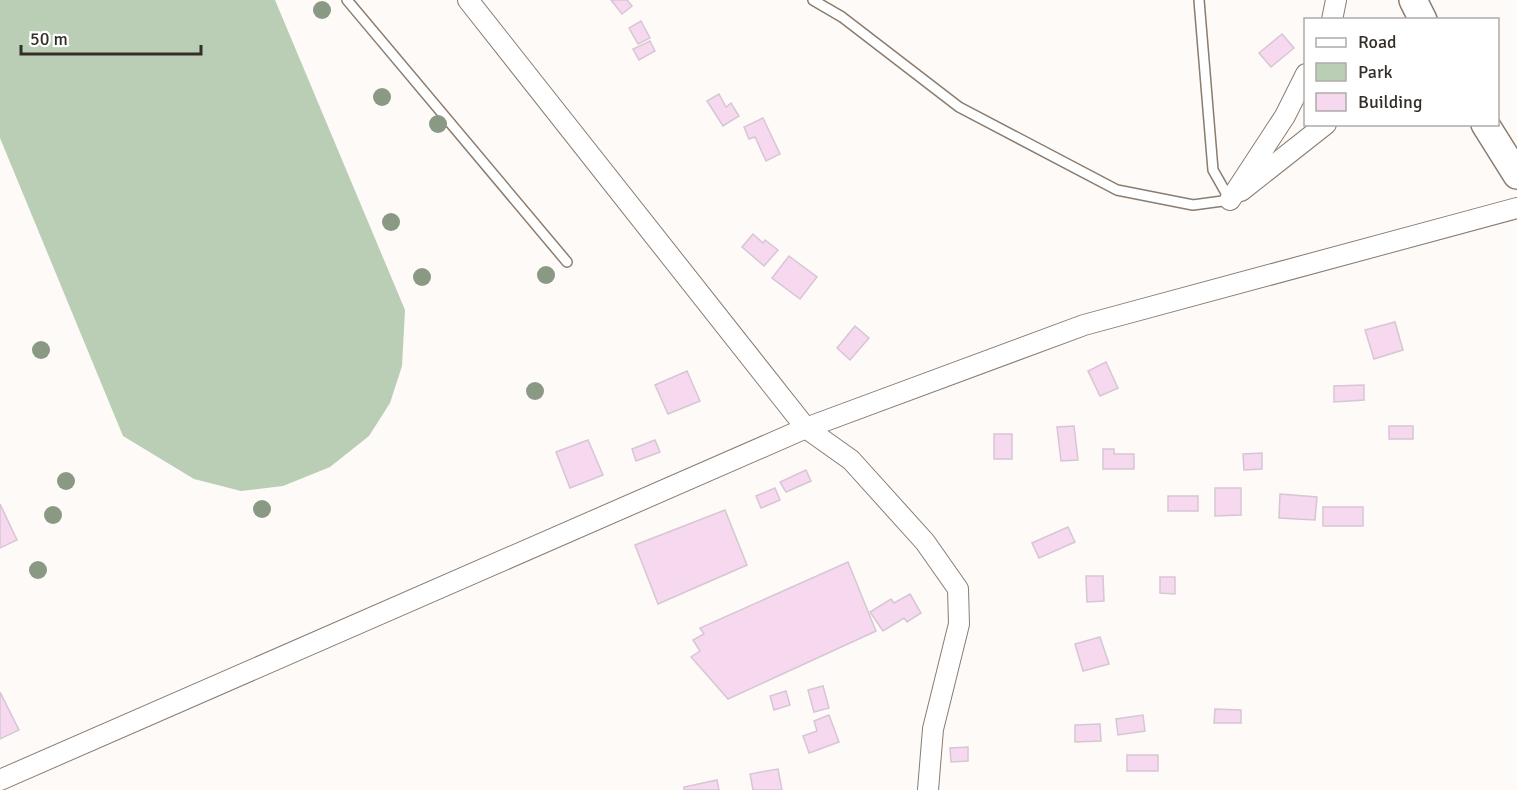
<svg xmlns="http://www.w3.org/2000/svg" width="1517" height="790" viewBox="0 0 1517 790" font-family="Signika,sans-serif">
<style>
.green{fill:#b9ceb5}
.building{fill:#f6d9ef;stroke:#d7c6d3;stroke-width:1.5}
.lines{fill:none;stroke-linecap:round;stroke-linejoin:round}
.service-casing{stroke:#8a7c70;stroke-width:12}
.minor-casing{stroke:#8a7c70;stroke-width:22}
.secondary-casing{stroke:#8a7c70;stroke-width:30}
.service{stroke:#fff;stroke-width:9}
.minor{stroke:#fff;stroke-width:20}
.secondary{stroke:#fff;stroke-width:27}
.tree{fill:#899983}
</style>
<rect width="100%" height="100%" fill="#fdfaf7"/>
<!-- green -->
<polygon class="green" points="0,0 275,0 405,310 402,366 390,403 369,436 330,467 283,486 241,491 194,479 123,436 0,138"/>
<!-- building -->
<g class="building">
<polygon points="611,0 627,0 632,6 622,14"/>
<polygon points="641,21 650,38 638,44 629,28"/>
<polygon points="1282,34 1294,48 1271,67 1259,53"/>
<polygon points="650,41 655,51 639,60 633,49"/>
<polygon points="719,94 726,107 731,103 739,116 723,126 707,101"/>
<polygon points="763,118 780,154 766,161 755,137 749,139 744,127"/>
<polygon points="753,234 763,243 765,240 778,250 764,266 742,247"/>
<polygon points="789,256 817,277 800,299 772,278"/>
<polygon points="1395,322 1403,350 1374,359 1365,330"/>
<polygon points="855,326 869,338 850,360 837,348"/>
<polygon points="1106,362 1118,388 1100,396 1088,371"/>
<polygon points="687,371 700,401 668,414 655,385"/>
<polygon points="1364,385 1364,400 1334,402 1334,386"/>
<polygon points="1074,426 1078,460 1061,461 1057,427"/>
<rect x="1389" y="426" width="24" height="13"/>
<rect x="994" y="434" width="18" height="25"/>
<polygon points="588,440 603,475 570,488 556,452"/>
<polygon points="655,440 660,452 636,461 632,449"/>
<polygon points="1103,449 1114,449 1114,454 1134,454 1134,469 1103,469"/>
<polygon points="1262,453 1262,469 1244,470 1243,454"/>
<polygon points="806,470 811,481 786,492 780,482"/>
<polygon points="775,488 780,500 761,508 756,496"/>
<polygon points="1215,488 1241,488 1241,515 1215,516"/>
<polygon points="1280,494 1317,497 1315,520 1279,518"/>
<rect x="1168" y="496" width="30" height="15"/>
<polygon points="0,504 17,540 0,548"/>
<rect x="1323" y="507" width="40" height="19"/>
<polygon points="725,510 747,565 658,604 635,545"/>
<polygon points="1068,527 1075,542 1039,558 1032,543"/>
<polygon points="848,562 876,631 728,699 691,657 700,651 693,640 704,634 700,628"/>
<polygon points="1086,576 1103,576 1104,601 1087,602"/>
<polygon points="1160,577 1175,577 1175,594 1160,593"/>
<polygon points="910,594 921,613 907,622 904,618 883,631 870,612 891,599 894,603"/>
<polygon points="1100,637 1109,664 1083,671 1075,644"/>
<polygon points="823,686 829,708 814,712 808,690"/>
<polygon points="786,691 790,705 774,710 770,696"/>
<polygon points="0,692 19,730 0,739"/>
<polygon points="1215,709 1241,710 1241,723 1214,723"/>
<polygon points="829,715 839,742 809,753 803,736 817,731 814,721"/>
<polygon points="1143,715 1145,731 1118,735 1116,719"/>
<polygon points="1100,724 1101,741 1075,742 1075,725"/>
<polygon points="968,747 968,761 951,762 950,748"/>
<rect x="1127" y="755" width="31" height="16"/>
<polygon points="778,769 782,790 753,790 750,774"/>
<polygon points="717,780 719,790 684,790 684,787"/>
</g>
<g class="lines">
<defs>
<g id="service">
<polyline points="347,0 567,262"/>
<polyline points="813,0 842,17 959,107 1117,190 1193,205 1230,200 1213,170 1199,0"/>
</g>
<g id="minor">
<polyline points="468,0 806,428 851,460 925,542 958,589 959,624 933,729 928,790"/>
<polyline points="1332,20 1336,0"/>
<polyline points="1241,191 1326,124"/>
<polyline points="1230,200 1285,116 1306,74"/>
<polyline points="0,780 806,428 1084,325 1517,208"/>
</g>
<g id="secondary">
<polyline points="1413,0 1423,20"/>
<polyline points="1485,124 1517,175"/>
</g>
</defs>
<!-- service casing -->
<use href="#service" class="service-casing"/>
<!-- minor casing -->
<use href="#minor" class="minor-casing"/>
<!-- secondary casing -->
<use href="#secondary" class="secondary-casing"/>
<!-- service -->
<use href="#service" class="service"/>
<!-- minor -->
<use href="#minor" class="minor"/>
<!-- secondary -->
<use href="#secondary" class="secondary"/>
</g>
<!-- trees -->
<g class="tree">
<circle cx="322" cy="10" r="9"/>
<circle cx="382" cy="97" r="9"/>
<circle cx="438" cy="124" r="9"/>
<circle cx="391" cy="222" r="9"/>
<circle cx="546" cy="275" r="9"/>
<circle cx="422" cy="277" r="9"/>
<circle cx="41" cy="350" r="9"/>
<circle cx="535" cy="391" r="9"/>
<circle cx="66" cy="481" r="9"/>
<circle cx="262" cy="509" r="9"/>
<circle cx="53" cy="515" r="9"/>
<circle cx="38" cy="570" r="9"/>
</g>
<!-- legend -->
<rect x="1304" y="18" width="195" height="108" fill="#ffffff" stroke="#aeaba9" stroke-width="1.5"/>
<rect x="1316" y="38" width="30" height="9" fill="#ffffff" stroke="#aeaba9" stroke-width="1.5"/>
<text x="1358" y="48" font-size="18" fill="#342e29">Road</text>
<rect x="1316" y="63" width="30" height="18" fill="#b9ceb5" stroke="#aeaba9" stroke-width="1.5"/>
<text x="1358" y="78" font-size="18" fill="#342e29">Park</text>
<rect x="1316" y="93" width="30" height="18" fill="#f6d9ef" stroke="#aeaba9" stroke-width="1.5"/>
<text x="1358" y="108" font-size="18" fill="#342e29">Building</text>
<!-- scale -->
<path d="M21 45v9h180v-9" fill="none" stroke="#342e29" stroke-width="3"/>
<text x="30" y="45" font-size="18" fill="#342e29" stroke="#ffffff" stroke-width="4.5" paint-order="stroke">50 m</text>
</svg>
